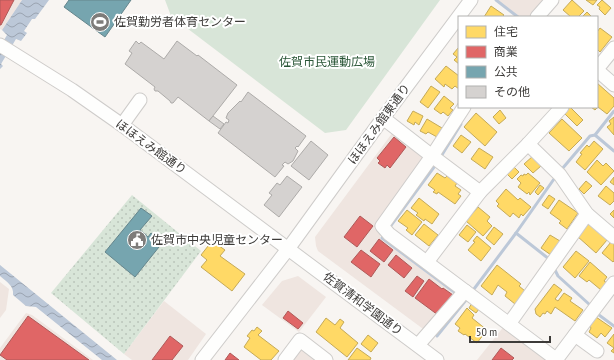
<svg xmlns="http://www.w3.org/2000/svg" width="614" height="360" viewBox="0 0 614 360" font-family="'PT Sans Narrow','Noto Sans JP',sans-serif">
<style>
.built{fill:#efe5e0}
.park{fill:url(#park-dots)}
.garden{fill:#d8e5d8}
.water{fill:url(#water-waves)}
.homes{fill:#ffd966;stroke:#c5aa58}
.shops{fill:#e06666;stroke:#af5958}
.public{fill:#76a5af;stroke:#65858c}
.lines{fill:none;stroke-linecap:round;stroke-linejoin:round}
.stream{stroke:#bcc8d8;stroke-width:3}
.building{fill:#d5d2d0;stroke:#adaba9}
.minor-casing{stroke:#ceccca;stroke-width:15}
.minor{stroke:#fefefd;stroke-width:13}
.labels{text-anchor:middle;stroke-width:4;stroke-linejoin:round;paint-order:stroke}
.poi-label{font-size:12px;fill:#3d3b39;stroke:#fff;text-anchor:start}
.park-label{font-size:12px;fill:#2a5637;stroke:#fff}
.street-label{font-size:12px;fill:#3d3b39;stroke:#fff}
</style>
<defs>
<pattern id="park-dots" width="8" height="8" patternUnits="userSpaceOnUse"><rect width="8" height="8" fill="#d8e5d8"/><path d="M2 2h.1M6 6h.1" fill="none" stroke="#bac5ba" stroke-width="1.8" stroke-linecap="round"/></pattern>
<pattern id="water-waves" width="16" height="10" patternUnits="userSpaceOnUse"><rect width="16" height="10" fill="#bcc8d8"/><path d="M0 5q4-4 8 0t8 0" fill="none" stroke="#9aa4b0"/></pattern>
</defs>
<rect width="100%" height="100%" fill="#f8f5f2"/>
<!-- built -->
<g class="built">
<polygon points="0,0 22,0 2,30 0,29"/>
<polygon points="496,0 546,0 530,17 518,17"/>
<polygon points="393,132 424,155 424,161 374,228 381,234 380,238 464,301 434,337 318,251 316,246 315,237"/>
<polygon points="298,276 326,297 299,332 262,305 282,281"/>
<polygon points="0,282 9,289 6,310 0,318"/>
<polygon points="164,301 206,334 188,360 132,360 124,354"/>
<polygon points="26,313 32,315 93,360 0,360 0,348"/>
<polygon points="505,325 549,360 477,360"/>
<polygon points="300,345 321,360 288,360"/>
</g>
<!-- park -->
<polygon class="park" points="132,195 201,251 124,354 51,293"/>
<!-- garden -->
<polygon class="garden" points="165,0 440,0 346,130 325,133 171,16"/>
<!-- water -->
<g class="water">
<polygon points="22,0 49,0 35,19 32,19 24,31 27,33 21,41 16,39 1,64 3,66 0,69 0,47 7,35 2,30"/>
<path d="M0 265 117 360H102L36 307 26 306 13 295C14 286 7 282 0 276Z"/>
</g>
<!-- homes -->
<g class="homes">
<polygon points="572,0 584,11 578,17 571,17 563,10"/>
<polygon points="586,0 597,0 593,5"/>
<polygon points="602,0 611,8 605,15 599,9 600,7 597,5"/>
<polygon points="491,6 504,15 502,17 484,17"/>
<polygon points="587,12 592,17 582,17"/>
<polygon points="600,28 612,37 600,52 597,49 597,32"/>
<polygon points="459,47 459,64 454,60 457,57 453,54"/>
<polygon points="446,66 459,76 459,89 455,86 452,89 445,84 444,87 435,79"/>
<polygon points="597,83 614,98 614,106 607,114 598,107 595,110 591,107 597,107"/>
<polygon points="431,86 440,92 428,108 420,102"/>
<polygon points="444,96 454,104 450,108 453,110 448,116 443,112 441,114 434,109"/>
<polygon points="568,107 570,107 583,120 577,126 563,112"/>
<polygon points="500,110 506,118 499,124 493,117"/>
<polygon points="413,111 423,116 419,125 415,122 414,125 407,121"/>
<polygon points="476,113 497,132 485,146 464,127"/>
<polygon points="614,117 614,135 607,127 611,124 609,121"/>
<polygon points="427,119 442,128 437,137 428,132 426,134 420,131"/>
<polygon points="562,119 582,138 569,151 549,133"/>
<polygon points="461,135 471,142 462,153 453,146"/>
<polygon points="594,141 603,149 585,170 576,162 582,154 580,153 587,145 589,147"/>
<polygon points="479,148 493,157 485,169 471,159"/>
<polygon points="533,156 541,166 533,173 524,164"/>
<polygon points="597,160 603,166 606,163 614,171 601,185 587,172"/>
<polygon points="513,166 519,172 512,179 506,173"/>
<polygon points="437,173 445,178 447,176 457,183 455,186 461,190 458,194 461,196 455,204 438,192 437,194 433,192 435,190 428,185"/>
<polygon points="528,173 540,183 530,195 529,192 527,194 518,187 521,183 517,179 521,175 523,176 524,174 526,175"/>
<polygon points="614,177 614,185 610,182"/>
<polygon points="586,181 592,186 584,194 579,189"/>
<polygon points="540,185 544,188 538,195 535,192"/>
<polygon points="606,186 614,193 614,201 610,205 598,196"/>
<polygon points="506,189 518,200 520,198 531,207 523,216 521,214 519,218 513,213 510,217 497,206 499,204 496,201"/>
<polygon points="549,195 555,199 548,209 542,205"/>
<polygon points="419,198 439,214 432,224 425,219 424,221 416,215 418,213 411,208"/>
<polygon points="559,200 578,213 567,229 559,223 561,221 550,213"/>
<polygon points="478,207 490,217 487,221 492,226 483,236 466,221"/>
<polygon points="407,210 422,222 412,235 406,230 408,228 398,221"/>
<polygon points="614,210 614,218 610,214"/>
<polygon points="588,223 607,240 596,253 577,236"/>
<polygon points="424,224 438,235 429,246 415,235"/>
<polygon points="467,225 476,232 468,242 459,235"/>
<polygon points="494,227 503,234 494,245 486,238"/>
<polygon points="550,235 560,241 551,255 541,248"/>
<polygon points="477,236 491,248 481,261 468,250 475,242 473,241"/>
<polygon points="212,241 225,250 220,256 245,274 232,291 201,267 207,260 201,255"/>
<polygon points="611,242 614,244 614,261 613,262 602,253"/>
<polygon points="576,251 589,261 575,278 563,267"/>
<polygon points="590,262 607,277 604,281 607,283 601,290 589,280 587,282 579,276"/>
<polygon points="497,265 521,284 519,286 525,291 515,304 505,296 507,292 498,285 492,295 481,286"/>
<polygon points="554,284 562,290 555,299 558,301 564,293 572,298 570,301 583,310 575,321 555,307 551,314 547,311 545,314 543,313 540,317 536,314 535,309"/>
<polygon points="472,303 479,309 476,313 469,308"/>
<polygon points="467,308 474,315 472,318 487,330 477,343 465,334 464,335 458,331 460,328 455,324"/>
<polygon points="596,317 612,328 605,337 601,333 597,338 589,332 591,328 590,326"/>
<polygon points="326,318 335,325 340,319 344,322 340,328 358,343 347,357 316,332"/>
<polygon points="257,327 262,331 258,335 279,351 271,360 261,360 244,347 250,338 247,336 252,330 254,331"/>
<polygon points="614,334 614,353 611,351 614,348 607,343"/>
<polygon points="368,335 378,343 371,352 361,344"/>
<polygon points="357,348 371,358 370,360 348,360"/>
</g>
<!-- shops -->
<g class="shops">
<polygon points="0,0 14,0 1,25 0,25"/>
<polygon points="394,137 406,147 390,168 387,165 385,168 378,163 380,161 377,158"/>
<polygon points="360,216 373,226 357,247 344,237"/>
<polygon points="379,239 393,250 384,262 370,251"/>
<polygon points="361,250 380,264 371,277 351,262"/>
<polygon points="396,255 412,268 404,278 388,265"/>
<polygon points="417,276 424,281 413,297 405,291"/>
<polygon points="429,279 442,289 443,288 453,295 438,315 415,298"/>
<polygon points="288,311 303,323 298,329 283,318"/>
<polygon points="28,316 89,360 7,360 0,355"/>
<polygon points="170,336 183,346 172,360 152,360"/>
<polygon points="501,348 514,358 512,360 492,360"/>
<polygon points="230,353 239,360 225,360"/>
</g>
<!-- public -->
<g class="public">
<polygon points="69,0 131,0 105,37 64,7"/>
<polygon points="141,208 152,216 140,230 148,237 151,233 163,242 135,277 105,252"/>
</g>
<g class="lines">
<!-- stream -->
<g class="stream">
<polyline points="496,0 518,17"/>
<polyline points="595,135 614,151"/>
<polyline points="440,158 461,124"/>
<polyline points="562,169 590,136 595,135 614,111"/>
<polyline points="389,228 437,163"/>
<polyline points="516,233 549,259"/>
<polyline points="385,234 382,238 457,294"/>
<polyline points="554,268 558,276 590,305"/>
<polyline points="474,289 516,233 554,179"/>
<polyline points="599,315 614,326"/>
<polyline points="437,336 466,300 463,298"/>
</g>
</g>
<!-- building -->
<g class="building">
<polygon points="136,41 139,44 141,42 164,59 177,41 197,56 198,55 237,85 209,121 178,97 173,103 171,103 170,101 158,91 155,91 154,89 155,87 125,64 132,53 129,51"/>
<polygon points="248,92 306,136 298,147 297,146 295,148 298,151 293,161 288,164 285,162 282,165 284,166 275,177 218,133 226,122 228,123 229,120 226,118 228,113 240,101 241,102"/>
<polygon points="213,116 224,124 220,129 209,121"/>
<polygon points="311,141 328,155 309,180 291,166"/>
<polygon points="287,176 302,187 279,217 264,205 272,195 269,193 277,183 280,185"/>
</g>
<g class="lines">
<defs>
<g id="minor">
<polyline points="537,17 552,0"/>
<polyline points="0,45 72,90 122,125 437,360"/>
<polyline points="597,69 614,48"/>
<polyline points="597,70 614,85"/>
<polyline points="464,107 432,156 382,226 389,234 557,360"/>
<polyline points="383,118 432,156 480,192"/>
<polyline points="122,125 140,100"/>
<polyline points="528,144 560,175 587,214 614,237"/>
<polyline points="427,262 480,192 528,144 562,107"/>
<polyline points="509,324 587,214"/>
<polyline points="575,335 597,351"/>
<polyline points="418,345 465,291"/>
<polyline points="202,360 288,249 383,118 471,0"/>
<polyline points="285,360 300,340 326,360"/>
<polyline points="556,360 614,283"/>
</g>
</defs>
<!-- minor casing -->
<use href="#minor" class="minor-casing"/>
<!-- minor -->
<use href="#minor" class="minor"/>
</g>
<!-- icons -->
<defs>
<symbol id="stadium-disc" viewBox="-11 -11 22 22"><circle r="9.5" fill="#7e7c7a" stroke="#fff"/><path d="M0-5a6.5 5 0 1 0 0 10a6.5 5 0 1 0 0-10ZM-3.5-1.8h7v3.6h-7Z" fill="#fff"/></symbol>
<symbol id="civic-disc" viewBox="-11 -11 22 22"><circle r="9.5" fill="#7e7c7a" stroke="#fff"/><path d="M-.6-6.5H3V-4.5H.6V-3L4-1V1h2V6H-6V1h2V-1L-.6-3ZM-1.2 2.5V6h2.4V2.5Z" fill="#fff"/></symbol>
</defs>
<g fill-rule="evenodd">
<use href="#stadium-disc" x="89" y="11" width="22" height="22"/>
<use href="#civic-disc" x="126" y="229" width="22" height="22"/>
</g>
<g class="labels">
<!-- poi labels -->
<g class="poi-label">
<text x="114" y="26">佐賀勤労者体育センター</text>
<text x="151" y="244">佐賀市中央児童センター</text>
</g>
<!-- park labels -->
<g class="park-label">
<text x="327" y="66">佐賀市民運動広場</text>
</g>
<!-- street labels -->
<g class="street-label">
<text transform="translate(379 124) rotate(-54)" y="4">ほほえみ館東通り</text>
<text transform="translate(151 147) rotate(36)" y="4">ほほえみ館通り</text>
<text transform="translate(363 304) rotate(37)" y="4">佐賀清和学園通り</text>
</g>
</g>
<!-- legend -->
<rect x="458" y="16" width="140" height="92" fill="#ffffff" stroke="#b1b1b0"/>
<rect x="466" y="26" width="20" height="12" fill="#ffd966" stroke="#b1b1b0"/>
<text x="494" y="36" font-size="12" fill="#3d3b39">住宅</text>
<rect x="466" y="46" width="20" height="12" fill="#e06666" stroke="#b1b1b0"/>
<text x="494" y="56" font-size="12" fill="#3d3b39">商業</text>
<rect x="466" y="66" width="20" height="12" fill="#76a5af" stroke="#b1b1b0"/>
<text x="494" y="76" font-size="12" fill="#3d3b39">公共</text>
<rect x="466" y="86" width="20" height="12" fill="#d5d2d0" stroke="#b1b1b0"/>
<text x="494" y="96" font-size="12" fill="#3d3b39">その他</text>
<!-- scale -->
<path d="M470 336v6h80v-6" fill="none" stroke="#3d3b39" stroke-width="2"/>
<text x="476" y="336" font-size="12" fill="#3d3b39" stroke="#ffffff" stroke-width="3" paint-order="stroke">50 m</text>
</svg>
